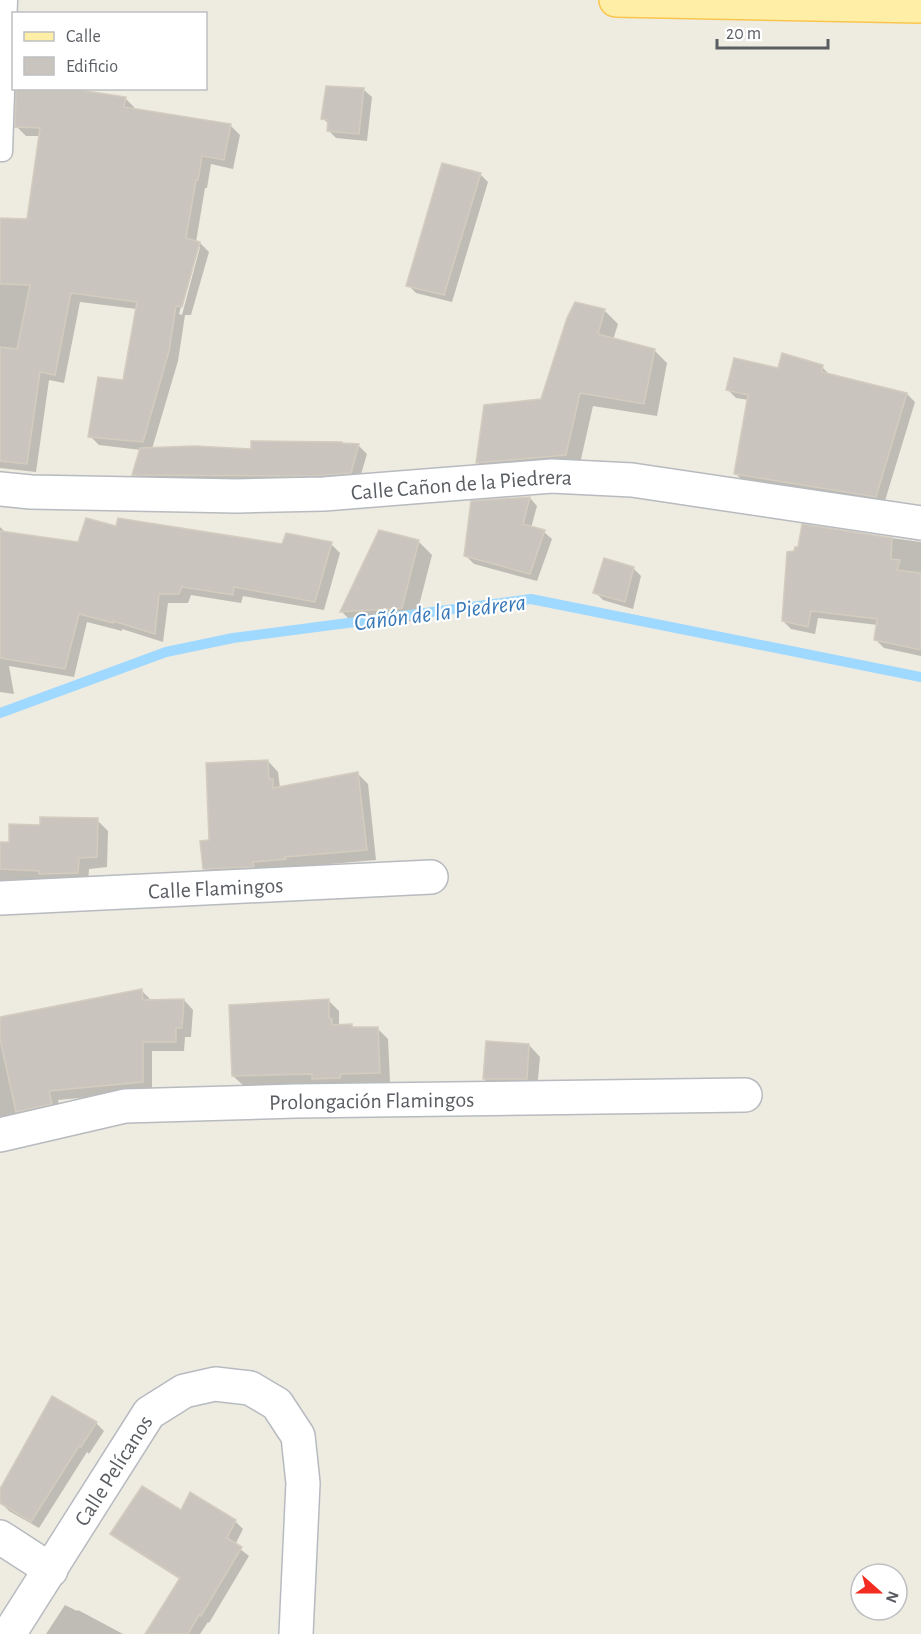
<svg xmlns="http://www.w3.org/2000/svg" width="921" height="1634" viewBox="0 0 921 1634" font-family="'Alegreya Sans',sans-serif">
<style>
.shadow{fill:#0003;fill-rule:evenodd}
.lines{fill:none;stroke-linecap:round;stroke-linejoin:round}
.stream{stroke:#a0d9ff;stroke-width:10}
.building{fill:#c9c5be;stroke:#d3ccbf;stroke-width:1.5}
.lane-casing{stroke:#b7babf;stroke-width:21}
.street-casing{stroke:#b7babf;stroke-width:36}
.secondary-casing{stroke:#b7bbc1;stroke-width:36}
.primary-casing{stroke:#fac54e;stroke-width:36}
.lane{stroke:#fff;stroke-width:18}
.street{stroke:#fff;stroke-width:33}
.secondary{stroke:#fff;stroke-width:33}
.primary{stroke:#ffeea5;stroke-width:33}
.labels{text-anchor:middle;stroke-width:4.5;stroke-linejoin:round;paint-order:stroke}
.street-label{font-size:22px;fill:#5a5e63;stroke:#fff}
.water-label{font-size:24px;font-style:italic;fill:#3779b8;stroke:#fff}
</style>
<rect width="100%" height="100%" fill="#eeebe1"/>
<!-- shadow -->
<g class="shadow">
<polygon points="364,90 372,97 367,141 336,138 328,130 329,125 323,118"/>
<path d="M125 98 134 107V110L231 126 240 135 233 169 211 164 207 188H205L196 242 200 243 209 252 191 315H185L178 361 152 449 252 451 358 445 367 454 359 481 142 483 133 475 141 450 99 445 90 436 124 382 137 309 80 302 64 383 49 380 36 472 0 468V219L28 221 40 136H26L17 127ZM197 247H200L182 315 179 314Z"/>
<polygon points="480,174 488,182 452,302 416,293 408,285"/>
<polygon points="604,310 618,324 613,340 654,350 667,363 657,416 593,406 579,468 491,476 478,463 542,401"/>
<polygon points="822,367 830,375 907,394 915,402 884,504 743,481 735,473 749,400 736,398 728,390 779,370"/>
<polygon points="530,498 537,506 531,528 544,532 552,539 537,581 474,564 466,556"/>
<polygon points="803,526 921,542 921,656 884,648 876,640 878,625 818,618 815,634 791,629 783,621"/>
<polygon points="0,527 6,533 79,544 117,528 284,545 331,544 340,553 324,610 243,596 241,603 191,595 188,603 168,603 163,642 122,629 122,631 87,622 74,677 9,666 14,694 0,692"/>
<polygon points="418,541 432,555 415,621 355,625 342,612"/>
<polygon points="633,568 641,576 633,609 603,600 595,592"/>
<polygon points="268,761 278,772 280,788 358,774 368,784 376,860 295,867 295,869 215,879 205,869 210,842"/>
<polygon points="97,820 108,831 107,867 89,869 88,883 0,885 0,844 11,844 41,827"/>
<polygon points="142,991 151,1000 184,1000 193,1010 191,1037 185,1037 184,1051 152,1051 152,1091 58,1100 61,1113 0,1129 0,1017"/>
<polygon points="328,1000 339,1011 339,1026 352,1026 355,1029 378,1029 388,1039 390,1082 351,1083 350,1088 324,1088 319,1084 244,1086 233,1076"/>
<polygon points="529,1045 540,1057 537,1090 496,1090 484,1079"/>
<polygon points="53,1398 96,1423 104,1431 89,1454 87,1452 39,1528 9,1511 1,1503 0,1492"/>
<polygon points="181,1512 235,1521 243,1529 235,1545 249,1556 209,1623 208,1622 200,1634 186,1634 181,1580 120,1541 112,1534"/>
<polygon points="65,1605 77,1611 78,1610 123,1634 46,1634"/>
</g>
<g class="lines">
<!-- stream -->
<polyline class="stream" points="0,713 166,652 233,638 531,599 921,677"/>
</g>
<!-- building -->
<g class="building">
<polygon points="326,86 364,88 359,134 327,131 328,120 321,119"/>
<polygon points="45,88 66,88 126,97 124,107 231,124 224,160 202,156 198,180 196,180 186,238 200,242 182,307 176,306 169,351 143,442 88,437 98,377 123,380 137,302 71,293 55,375 40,372 27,464 0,461 0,347 17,349 30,285 0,284 0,218 27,219 40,128 15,127 16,89 45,90"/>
<polygon points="442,163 481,173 444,295 406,286"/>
<polygon points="575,302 605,309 598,334 655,349 644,404 580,393 566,455 476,463 484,405 541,399 567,318"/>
<polygon points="782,353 823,365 822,372 907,393 876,497 734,474 748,395 726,390 734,358 778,368"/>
<polygon points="251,441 342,442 342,443 359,444 351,473 312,476 132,475 140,448 195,446 251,449"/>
<polygon points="530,497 523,524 545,530 530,574 464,556 471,501"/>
<polygon points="86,518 116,526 118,518 282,544 286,533 332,542 315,602 234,587 233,595 182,587 179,594 159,594 155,634 113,621 113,623 79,614 65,669 0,658 0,531 78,542"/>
<polygon points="802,524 892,538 891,559 900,560 897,570 921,573 921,650 874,640 877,619 811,611 808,627 782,621 787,552 794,551 795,547 798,547"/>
<polygon points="379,530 419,540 402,608 340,612"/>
<polygon points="604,558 634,567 625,602 593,593"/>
<polygon points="268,760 269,779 273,779 273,788 358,772 367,850 285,857 286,859 253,862 254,867 203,869 200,841 209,840 206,763"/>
<polygon points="40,817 98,818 97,857 79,858 78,873 39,874 39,871 0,869 0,842 9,842 9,824 40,825"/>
<polygon points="142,989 143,1000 184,999 182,1028 176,1028 176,1042 143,1042 143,1082 49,1091 52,1104 16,1112 0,1039 0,1017"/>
<polygon points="329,999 329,1018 332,1019 332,1025 352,1024 352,1027 378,1027 380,1073 341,1074 340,1078 312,1079 312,1074 232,1076 229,1005"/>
<polygon points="486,1041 529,1044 527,1079 483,1079"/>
<polygon points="52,1396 97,1422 81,1447 79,1446 31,1522 0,1503 0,1489"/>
<polygon points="142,1486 181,1510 190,1492 236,1520 227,1538 242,1547 201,1616 199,1615 188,1634 145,1634 180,1578 110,1534"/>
</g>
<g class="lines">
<defs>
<polyline id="lane" points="0,152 3,152 8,0"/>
<g id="street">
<path id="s1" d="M0 489 31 492 237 496 324 494 552 476 632 480 921 523"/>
<path id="s2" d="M0 898 431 877"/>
<path id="s3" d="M0 1135 125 1106 295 1101 745 1095"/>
<polyline points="0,1537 51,1570"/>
</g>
<g id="secondary">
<path id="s4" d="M9 1634 149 1413 184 1391 215 1384 250 1388 277 1404 298 1436 303 1483 296 1634"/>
</g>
<polyline id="primary" points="616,0 921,6"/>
</defs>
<!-- lane casing -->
<use href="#lane" class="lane-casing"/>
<!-- street casing -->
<use href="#street" class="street-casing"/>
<!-- secondary casing -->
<use href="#secondary" class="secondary-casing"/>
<!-- primary casing -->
<use href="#primary" class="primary-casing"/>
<!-- lane -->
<use href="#lane" class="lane"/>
<!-- street -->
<use href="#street" class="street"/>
<!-- secondary -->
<use href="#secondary" class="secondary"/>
<!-- primary -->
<use href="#primary" class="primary"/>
</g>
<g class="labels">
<!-- street labels -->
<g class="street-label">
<text dy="8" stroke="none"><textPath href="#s1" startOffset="462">Calle Cañon de la Piedrera</textPath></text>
<text dy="8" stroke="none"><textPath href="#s2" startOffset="216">Calle Flamingos</textPath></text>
<text dy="8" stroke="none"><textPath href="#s3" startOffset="375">Prolongación Flamingos</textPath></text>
<text dy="8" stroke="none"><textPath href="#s4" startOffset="194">Calle Pelícanos</textPath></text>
</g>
<!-- water labels -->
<g class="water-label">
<text transform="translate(440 612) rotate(-7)" y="8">Cañón de la Piedrera</text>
</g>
</g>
<!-- legend -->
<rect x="12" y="12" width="195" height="78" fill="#ffffff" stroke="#bdbfc1" stroke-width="1.5"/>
<rect x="24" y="32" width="30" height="9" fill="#ffeea5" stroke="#bdbfc1" stroke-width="1.5"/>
<text x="66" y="42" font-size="18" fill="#5a5e63">Calle</text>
<rect x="24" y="57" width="30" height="18" fill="#c9c5be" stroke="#bdbfc1" stroke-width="1.5"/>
<text x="66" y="72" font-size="18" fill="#5a5e63">Edificio</text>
<!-- north arrow -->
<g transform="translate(879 1592) rotate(111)"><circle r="28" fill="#ffffff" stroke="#bdbfc1" stroke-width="1.5"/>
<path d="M0-4.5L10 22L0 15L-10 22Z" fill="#f42b21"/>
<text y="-9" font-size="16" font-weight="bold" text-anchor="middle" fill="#5a5e63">N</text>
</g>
<!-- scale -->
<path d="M717 39v9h111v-9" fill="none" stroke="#5a5e63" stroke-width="3"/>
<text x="726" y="39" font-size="18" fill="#5a5e63" stroke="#ffffff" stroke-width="4.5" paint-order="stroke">20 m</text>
</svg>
